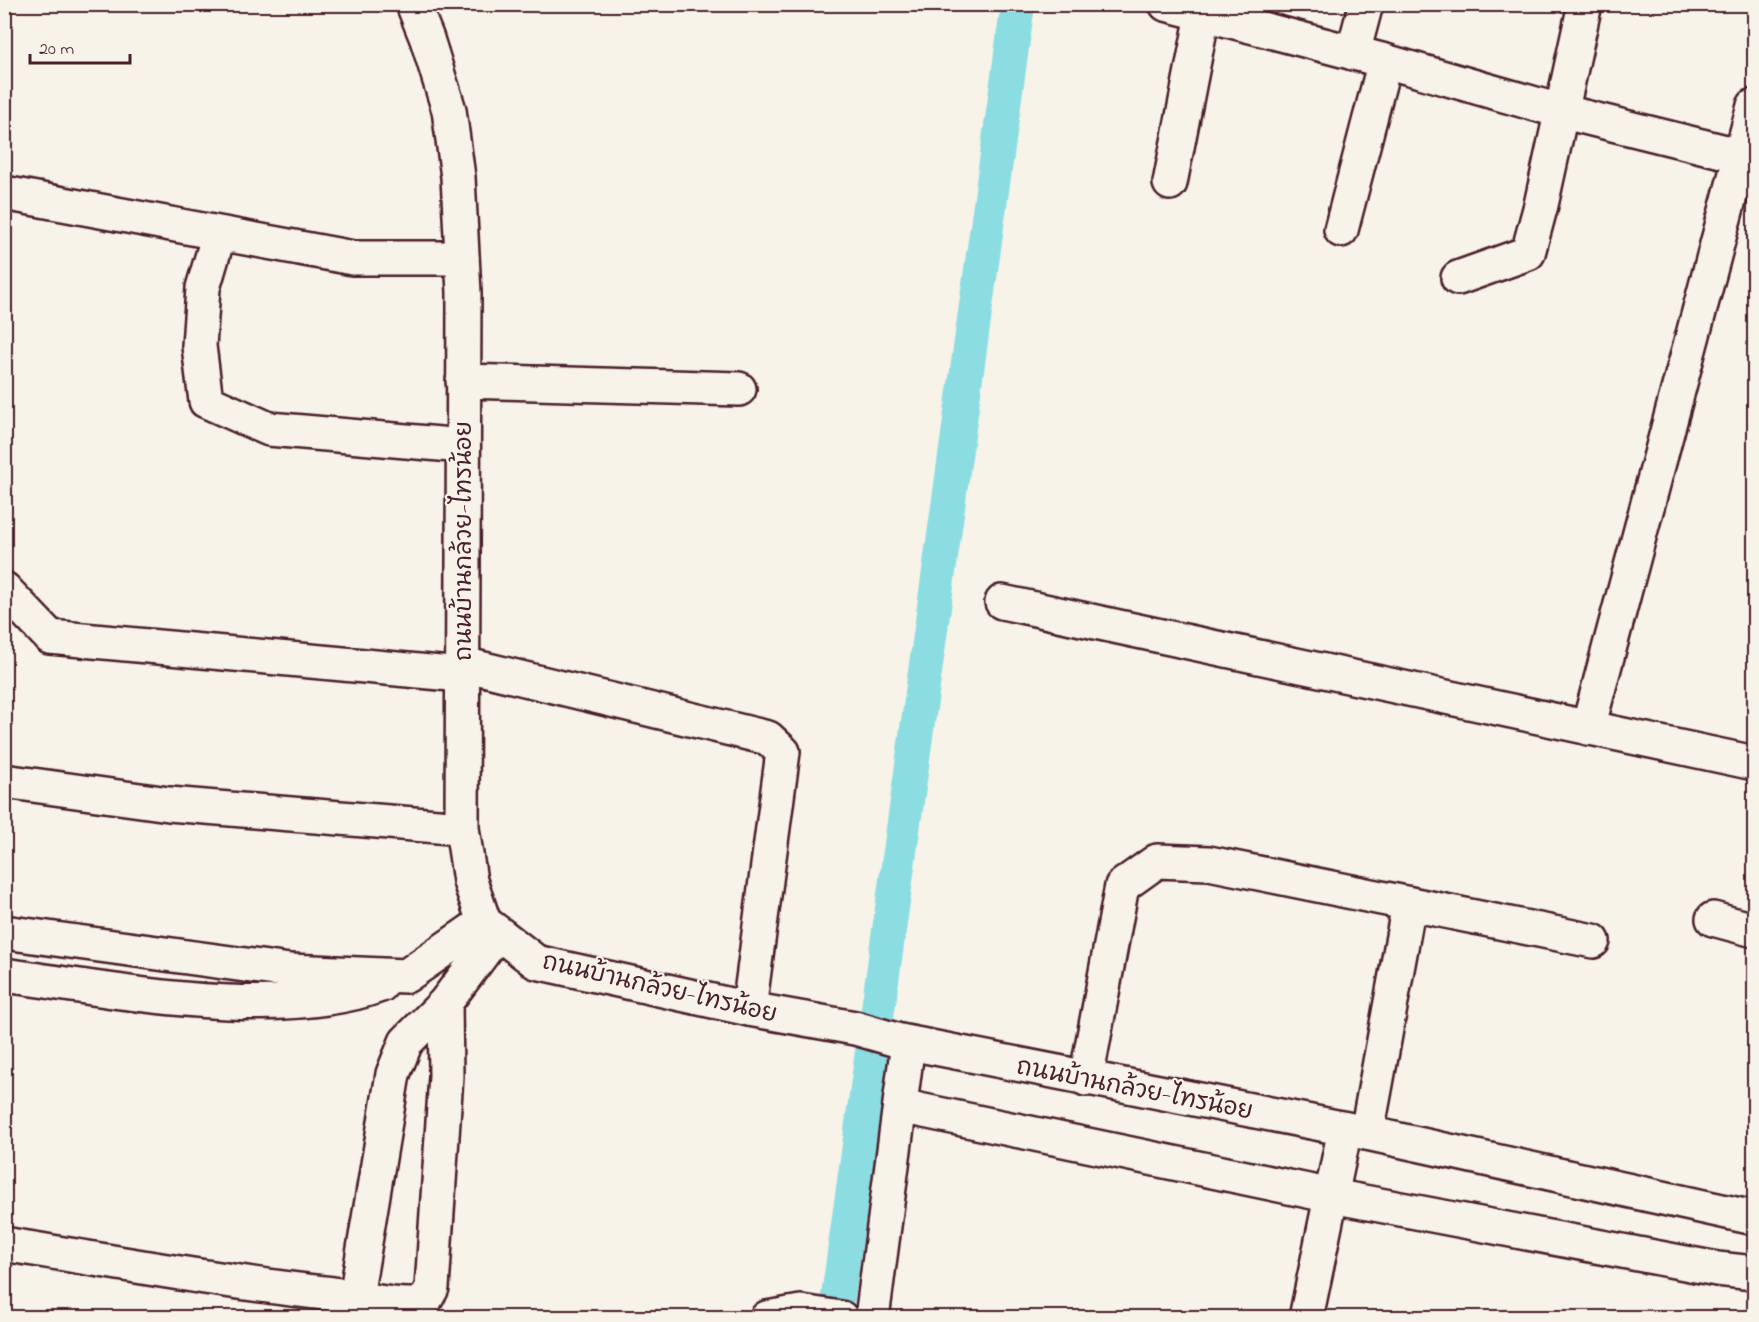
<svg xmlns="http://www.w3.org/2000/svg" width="1759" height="1322" viewBox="0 0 1759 1322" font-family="'Indie Flower','Playpen Sans Thai',sans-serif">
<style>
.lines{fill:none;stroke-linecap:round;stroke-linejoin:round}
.canal{stroke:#8bdde2;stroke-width:34}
.minor-casing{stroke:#4a1f2b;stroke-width:38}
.minor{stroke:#f7f3e8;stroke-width:33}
.labels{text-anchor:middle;stroke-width:4.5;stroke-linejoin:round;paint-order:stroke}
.street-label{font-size:24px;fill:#4a1f2b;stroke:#f7f3e8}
</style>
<rect width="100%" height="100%" fill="#f7f3e8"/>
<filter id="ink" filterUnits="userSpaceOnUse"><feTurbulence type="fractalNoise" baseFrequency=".0167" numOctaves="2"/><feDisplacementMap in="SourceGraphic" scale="12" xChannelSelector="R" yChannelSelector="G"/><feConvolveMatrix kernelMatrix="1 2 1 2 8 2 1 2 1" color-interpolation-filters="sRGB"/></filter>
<g filter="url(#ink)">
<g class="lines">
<!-- canal -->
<polyline class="canal" points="835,1318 1018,4"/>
<defs>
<g id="minor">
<polyline points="413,4 427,39 449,110 458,177 464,293 462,828 470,881 484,922 536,962 749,1009 855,1028 900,1041 1367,1133 1754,1218"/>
<polyline points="1166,4 1385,61 1560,111 1754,159"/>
<polyline points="1353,53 1366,4"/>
<polyline points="1170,183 1205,4"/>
<polyline points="4,193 353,258 462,258"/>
<polyline points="1341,230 1385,61"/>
<polyline points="219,234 203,288 199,346 206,401 269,429 463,446"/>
<polyline points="1458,278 1528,253 1541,205 1585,4"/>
<polyline points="463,381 739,389"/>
<polyline points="4,589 50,637 462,675"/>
<polyline points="1002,602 1754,763"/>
<polyline points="463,664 768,738 783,752 749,1009"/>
<polyline points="1588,728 1754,106"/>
<polyline points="4,781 169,804 462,828"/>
<polyline points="1713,919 1754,930"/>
<polyline points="4,932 290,971 406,976 484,922"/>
<path d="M4 975C114 990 277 1023 381 985"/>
<polyline points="1086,1079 1122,886 1157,861 1209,863 1593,941"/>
<polyline points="900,1106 1332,1196 1717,1269 1754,1273"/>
<polyline points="1367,1133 1409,904"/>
<path d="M4 1244C114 1262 223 1282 333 1294 363 1298 394 1308 423 1304L432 1288 446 1076 445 1003"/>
<polyline points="356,1297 393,1074 406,1042 445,1003 497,934"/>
<polyline points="767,1318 801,1312 841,1318"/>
<polyline points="872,1318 908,1043"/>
<polyline points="1306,1318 1345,1129"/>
</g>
</defs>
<!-- minor casing -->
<use href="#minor" class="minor-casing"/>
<!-- minor -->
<use href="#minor" class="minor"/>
</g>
</g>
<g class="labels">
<!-- street labels -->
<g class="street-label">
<text transform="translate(463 541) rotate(-90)" y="8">ถนนบ้านกล้วย-ไทรน้อย</text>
<text transform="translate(660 987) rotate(13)" y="8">ถนนบ้านกล้วย-ไทรน้อย</text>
<text transform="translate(1135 1088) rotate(11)" y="8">ถนนบ้านกล้วย-ไทรน้อย</text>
</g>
</g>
<!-- margin -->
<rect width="1759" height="1322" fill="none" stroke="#f7f3e8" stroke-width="24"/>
<rect x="12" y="12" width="1735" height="1298" fill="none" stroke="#4a1f2b" stroke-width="2" filter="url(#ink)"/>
<!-- scale -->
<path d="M30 54v9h100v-9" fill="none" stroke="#4a1f2b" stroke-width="3"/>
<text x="39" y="54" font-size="18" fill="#4a1f2b" stroke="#f7f3e8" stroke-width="4.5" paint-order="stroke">20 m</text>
</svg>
